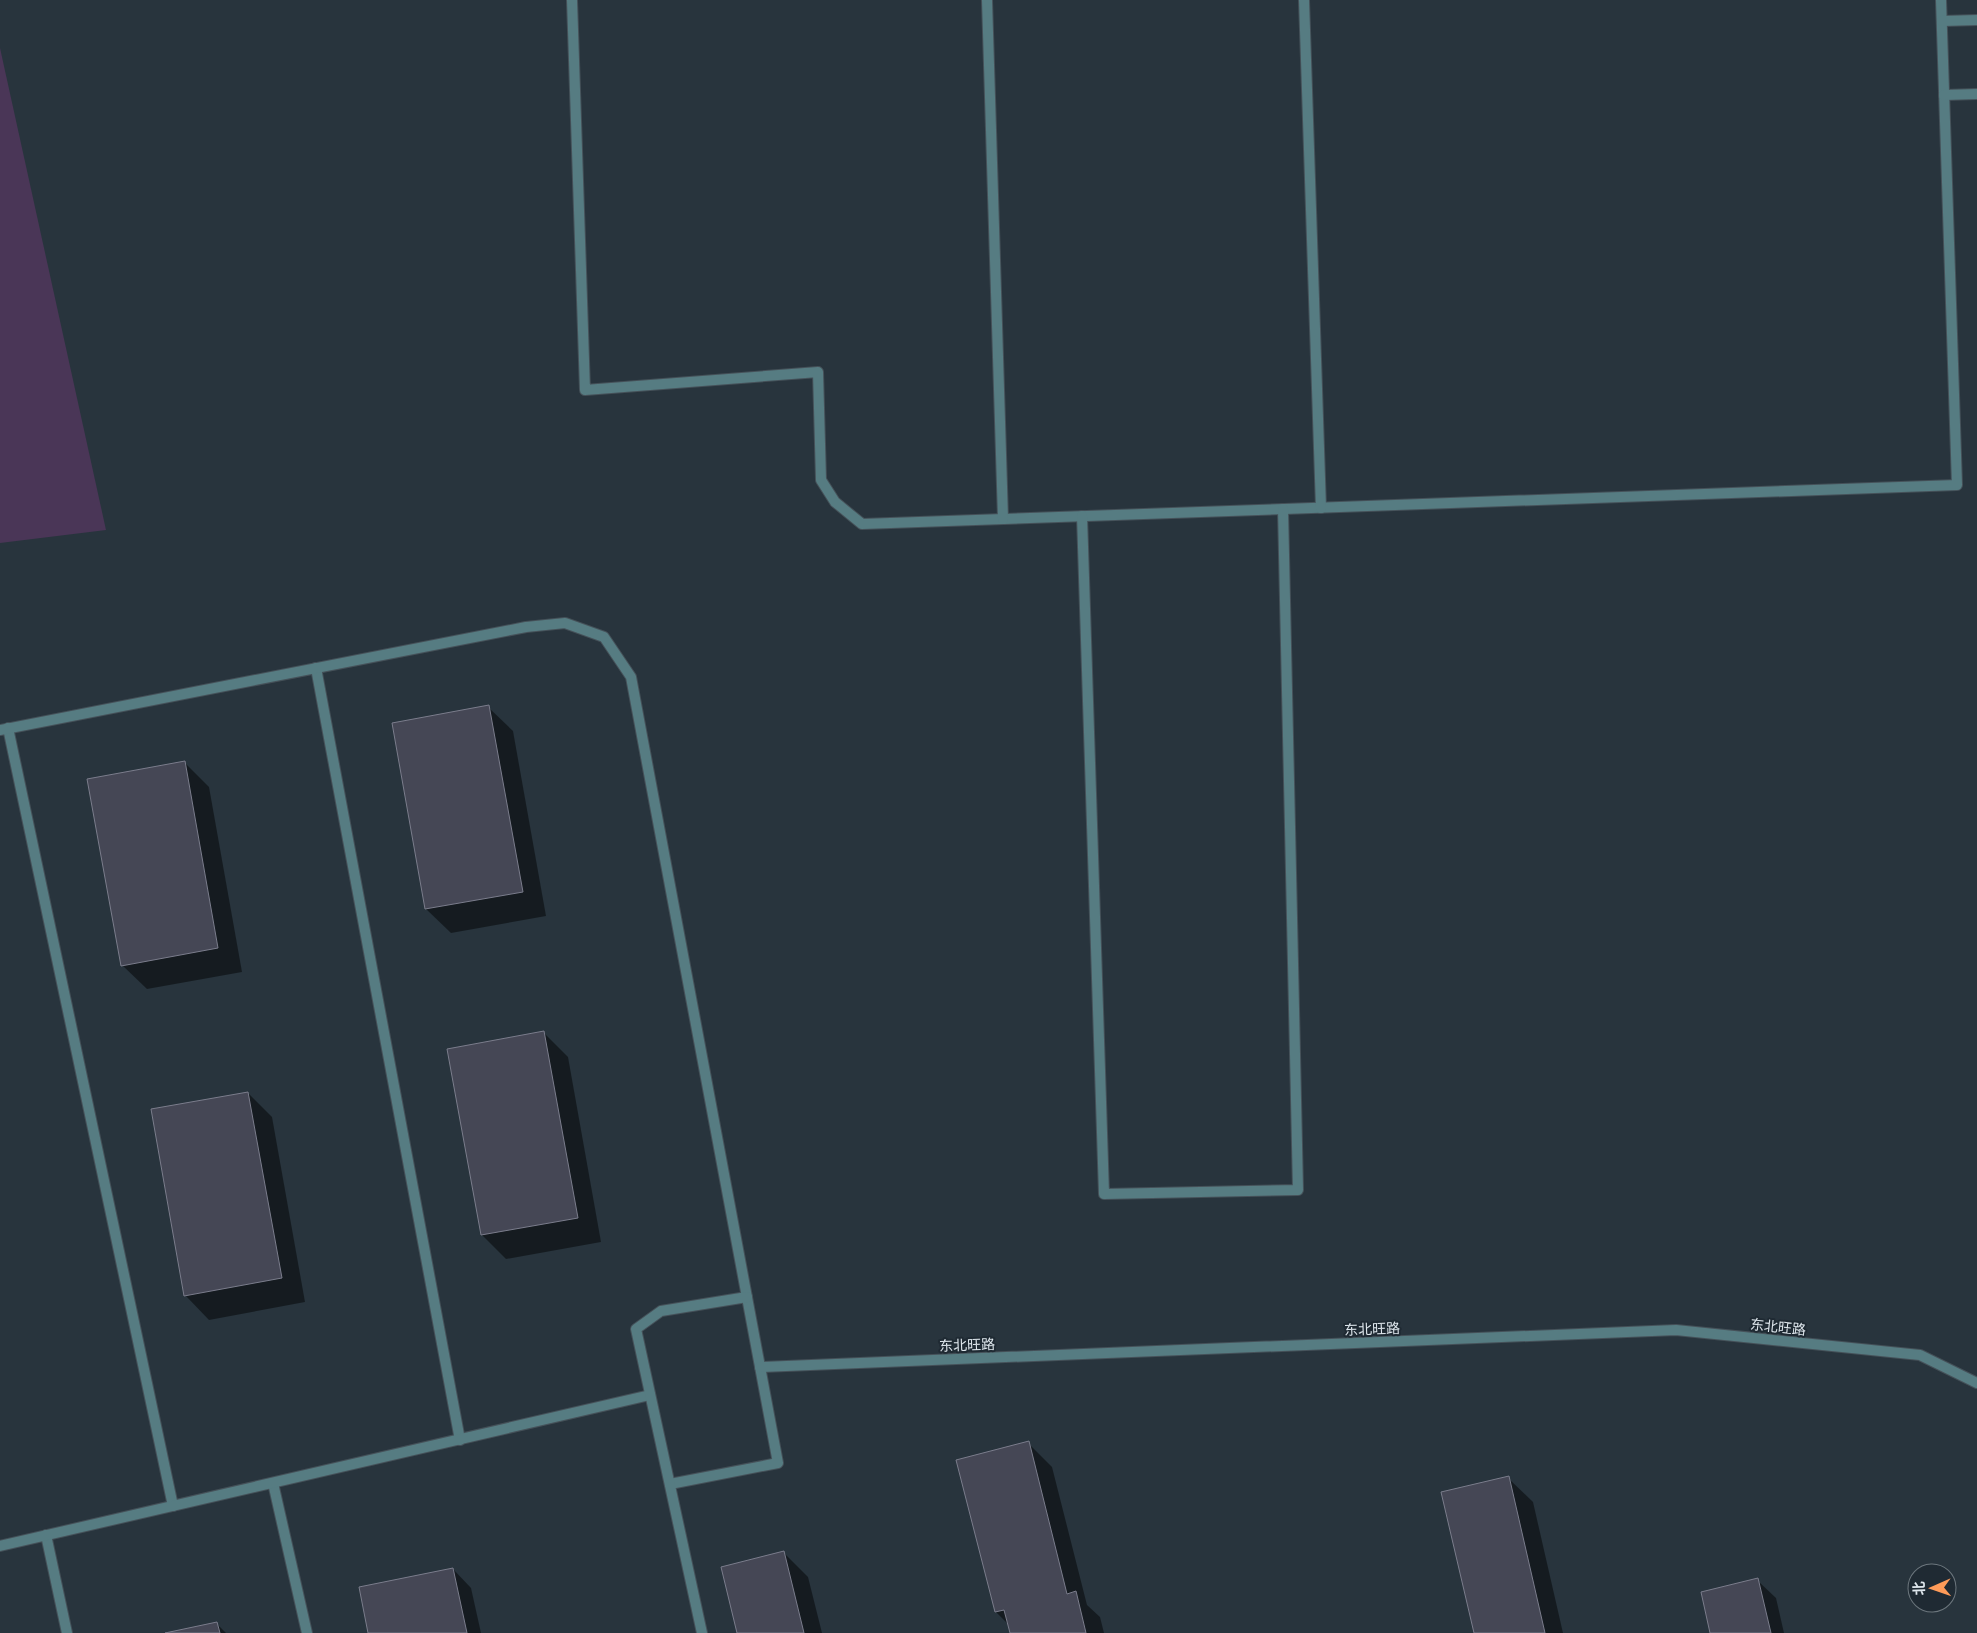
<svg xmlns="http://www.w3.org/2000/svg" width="1977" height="1633" viewBox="0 0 1977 1633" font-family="'Noto Sans','Noto Sans SC',sans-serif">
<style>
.green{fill:#4a3657}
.shadow{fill:#0007}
.building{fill:#454755;stroke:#7b7d8c}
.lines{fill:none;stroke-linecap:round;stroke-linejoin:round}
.service-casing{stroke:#455159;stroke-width:12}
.minor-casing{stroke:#455159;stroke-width:12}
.tertiary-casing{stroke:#455159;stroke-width:12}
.service{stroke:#567c82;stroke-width:10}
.minor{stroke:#567c82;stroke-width:10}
.tertiary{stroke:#567c82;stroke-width:10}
.labels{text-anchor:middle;stroke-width:4;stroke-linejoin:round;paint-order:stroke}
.street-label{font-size:14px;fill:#dfe7ed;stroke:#1f2a33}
</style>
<rect width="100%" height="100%" fill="#28343d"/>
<!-- green -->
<polygon class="green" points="0,48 106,530 0,543"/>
<!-- shadow -->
<g class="shadow">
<polygon points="488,707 513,731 546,916 451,933 426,909 393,724"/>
<polygon points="185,763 209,787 242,972 147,989 122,965"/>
<polygon points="544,1033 568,1057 601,1242 506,1259 482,1235 448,1050"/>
<polygon points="248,1093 272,1117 305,1302 209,1320 185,1295"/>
<polygon points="1028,1443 1052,1467 1087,1605 1100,1617 1104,1633 1011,1633 1009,1625 996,1612"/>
<polygon points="1508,1478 1533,1502 1563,1633 1475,1633"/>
<polygon points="784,1553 808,1577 822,1633 739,1633"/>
<polygon points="453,1569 471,1588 481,1633 369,1633"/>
<polygon points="1757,1580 1776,1598 1784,1633 1712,1633"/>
<polygon points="217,1624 226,1633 172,1633"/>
</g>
<!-- building -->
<g class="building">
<polygon points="489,705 523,892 425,909 392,723"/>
<polygon points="185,761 218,948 121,966 87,779"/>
<polygon points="544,1031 578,1218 481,1235 447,1049"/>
<polygon points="248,1092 282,1278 184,1296 151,1109"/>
<polygon points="1029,1441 1067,1594 1076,1591 1086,1633 1010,1633 1004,1610 995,1612 956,1460"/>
<polygon points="1509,1476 1545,1633 1474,1633 1441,1492"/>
<polygon points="784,1551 804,1633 737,1633 721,1567"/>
<polygon points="453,1568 467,1633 368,1633 359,1587"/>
<polygon points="1758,1578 1771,1633 1710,1633 1701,1592"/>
<polygon points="217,1622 220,1633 165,1633"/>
</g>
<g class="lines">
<defs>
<g id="service">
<polyline points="316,668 460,1440"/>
<polyline points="8,728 173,1506"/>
<polyline points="0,730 526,627 565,623 604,637 631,677 778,1463 670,1484"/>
<polyline points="273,1483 307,1633"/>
<polyline points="46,1535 67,1633"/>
<polyline points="0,1546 650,1395"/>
<polyline points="702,1633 636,1329 661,1311 747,1297"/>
</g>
<g id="minor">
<polyline points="572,0 585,390 818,372 821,480 835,502 862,524 1957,485 1941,0"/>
<polyline points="987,0 1003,519"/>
<polyline points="1304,0 1321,508"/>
<polyline points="1942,21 1977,20"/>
<polyline points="1944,95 1977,94"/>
<polyline points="1082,516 1104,1194 1298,1190 1283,509"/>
</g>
<polyline id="tertiary" points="760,1367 1676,1330 1920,1355 1977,1383"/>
</defs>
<!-- service casing -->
<use href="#service" class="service-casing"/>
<!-- minor casing -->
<use href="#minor" class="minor-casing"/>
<!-- tertiary casing -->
<use href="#tertiary" class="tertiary-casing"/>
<!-- service -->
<use href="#service" class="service"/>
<!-- minor -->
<use href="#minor" class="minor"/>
<!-- tertiary -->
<use href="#tertiary" class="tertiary"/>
</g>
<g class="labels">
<!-- street labels -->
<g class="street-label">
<text transform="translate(1778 1327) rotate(6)" y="5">东北旺路</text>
<text transform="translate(1372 1329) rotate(-2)" y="5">东北旺路</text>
<text transform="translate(967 1345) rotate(-2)" y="5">东北旺路</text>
</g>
</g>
<!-- north arrow -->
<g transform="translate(1932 1588) rotate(268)"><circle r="24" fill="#1f2a33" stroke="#6c767d"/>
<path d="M0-4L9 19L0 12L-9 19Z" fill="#fe9b59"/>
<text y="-8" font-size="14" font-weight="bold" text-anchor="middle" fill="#dfe7ed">北</text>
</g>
</svg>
